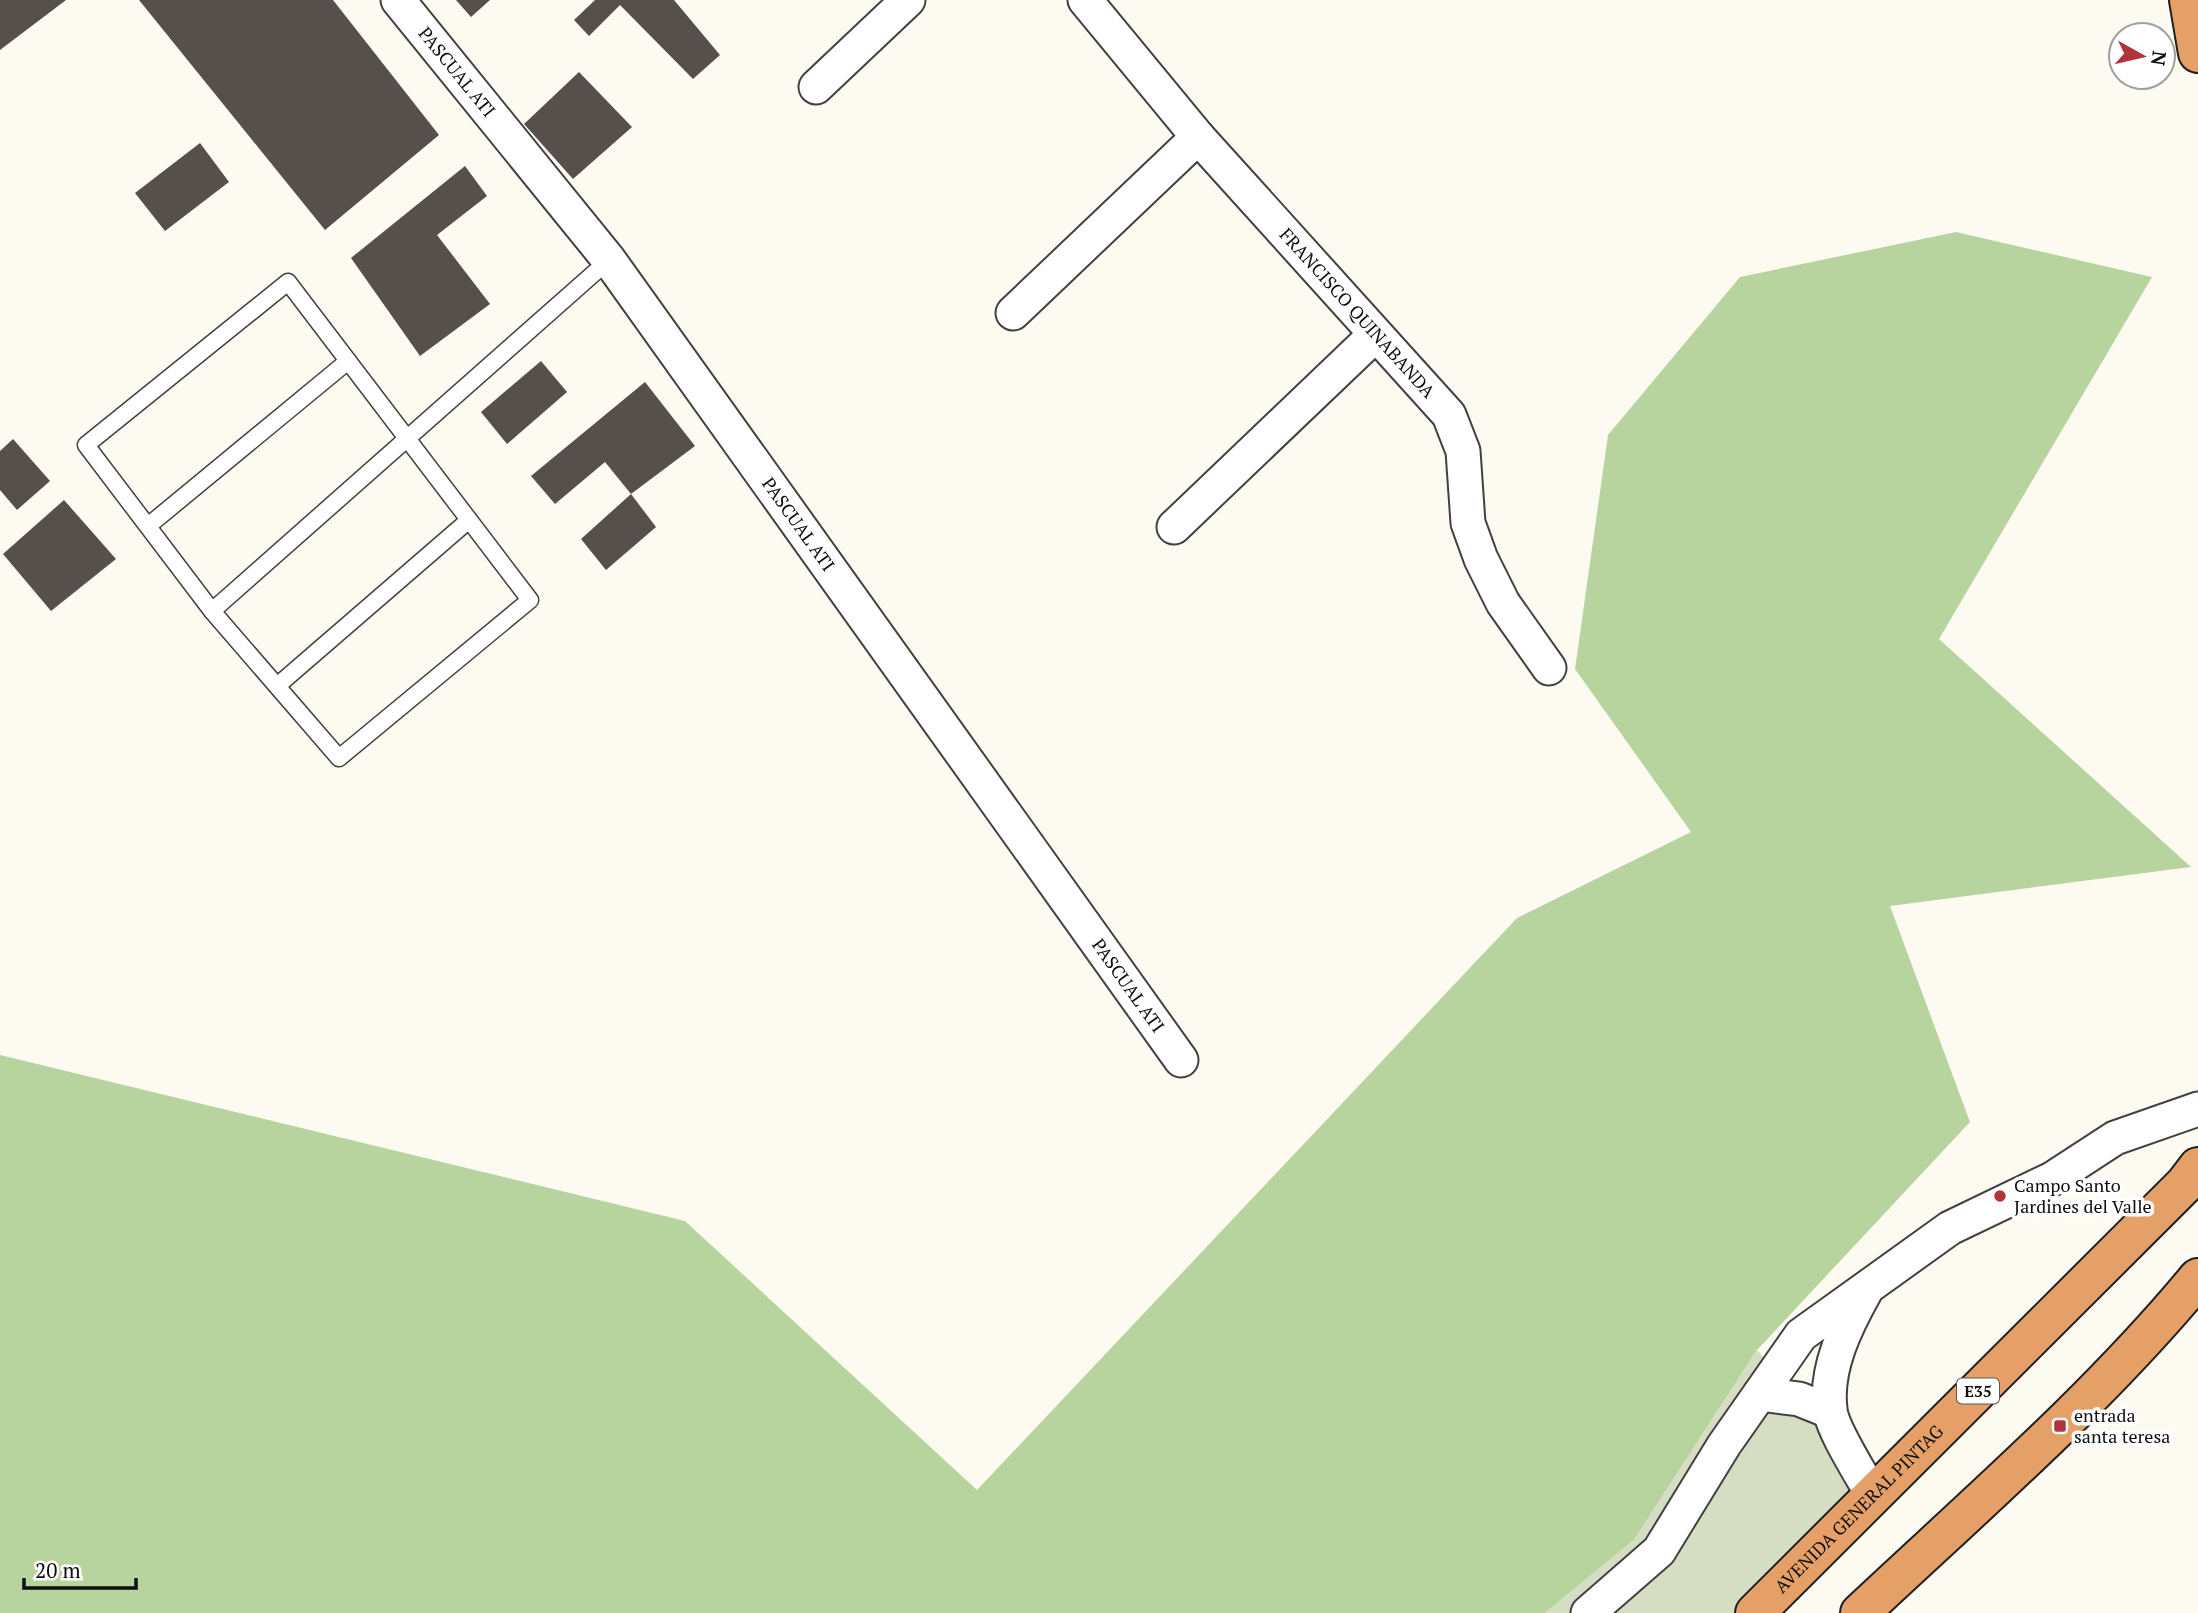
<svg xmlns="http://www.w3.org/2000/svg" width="2198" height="1613" viewBox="0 0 2198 1613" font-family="'PT Serif',serif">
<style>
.forest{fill:#b7d49e}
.cemetery{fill:#d5dec3}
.building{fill:#564f4c}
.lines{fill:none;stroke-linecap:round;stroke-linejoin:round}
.lane-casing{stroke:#414141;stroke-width:19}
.street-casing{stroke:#414141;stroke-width:37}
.highway-casing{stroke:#1f1f1f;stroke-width:42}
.lane{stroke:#fff;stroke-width:16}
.street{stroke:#fff;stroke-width:33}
.highway{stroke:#e5a067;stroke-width:38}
.poi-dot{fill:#b0353b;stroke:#fff;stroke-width:2.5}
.labels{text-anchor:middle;stroke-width:7;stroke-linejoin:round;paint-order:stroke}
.shield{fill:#fff;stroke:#565656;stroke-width:2}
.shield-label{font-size:16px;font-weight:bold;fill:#0e0e0e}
.street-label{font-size:18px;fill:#0e0e0e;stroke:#fff}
.poi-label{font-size:18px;fill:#0e0e0e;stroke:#fff;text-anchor:start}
</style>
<rect width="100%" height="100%" fill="#fdfbf1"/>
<!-- forest -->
<polygon class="forest" points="1956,232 2152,277 1939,639 2191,867 1890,906 1970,1122 1757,1350 1634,1540 1545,1613 0,1613 0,1055 685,1221 977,1490 1517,918 1691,832 1575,669 1608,435 1740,277"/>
<!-- cemetery -->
<polygon class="cemetery" points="1757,1350 1870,1472 1733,1613 1545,1613 1634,1540"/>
<!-- building -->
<g class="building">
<polygon points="0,0 66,0 0,50"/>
<polygon points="139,0 333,0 439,135 325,230"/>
<polygon points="456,0 490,0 471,17"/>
<polygon points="595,0 674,0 720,55 693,79 620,5 589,36 574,20"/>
<polygon points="579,72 632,127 573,179 524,124"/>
<polygon points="200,143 229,182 165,231 135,193"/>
<polygon points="465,166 487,196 437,235 490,304 420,356 351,258"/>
<polygon points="541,361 567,392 507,444 481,412"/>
<polygon points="645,382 695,446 631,494 605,462 555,504 531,476"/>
<polygon points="13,439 50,481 17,510 0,490 0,451"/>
<polygon points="631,494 656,527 606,570 581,539"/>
<polygon points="64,500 116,559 51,611 3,554"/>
</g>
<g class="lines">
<defs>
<g id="lane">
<polygon points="288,282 530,600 339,758 212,611 86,445"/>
<polyline points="148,526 348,361"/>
<polyline points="212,611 609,260"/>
<polyline points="277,686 469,520"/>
</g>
<g id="street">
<path id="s1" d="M398 0 609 260 1181 1060"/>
<path id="s2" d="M1085 0 1198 137 1449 415 1463 451 1468 523 1481 559 1503 603 1549 668"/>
<polyline points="816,87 908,0"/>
<polyline points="1013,313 1198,137"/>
<polyline points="1174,527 1375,335"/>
<path d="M1865 1292C1846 1326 1825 1368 1830 1409 1831 1428 1863 1477 1873 1496"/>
<polyline points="1760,1394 1799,1399 1829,1411"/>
<polyline points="1588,1613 1659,1551 1724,1445 1801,1335 1950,1228 2052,1179 2115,1138 2198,1109"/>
</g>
<g id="highway">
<polyline points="2189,0 2198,53"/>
<path id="s3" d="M1755 1613 2185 1184 2198 1167"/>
<path d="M1860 1613C1975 1505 2097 1400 2198 1278"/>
</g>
</defs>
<!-- lane casing -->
<use href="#lane" class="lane-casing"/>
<!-- street casing -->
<use href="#street" class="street-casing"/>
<!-- highway casing -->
<use href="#highway" class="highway-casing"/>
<!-- lane -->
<use href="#lane" class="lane"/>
<!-- street -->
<use href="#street" class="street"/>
<!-- highway -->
<use href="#highway" class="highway"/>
</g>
<!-- markers -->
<g class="poi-dot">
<circle cx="2000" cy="1196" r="7"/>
<rect x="2053" y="1419" width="14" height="14" rx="3.5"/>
</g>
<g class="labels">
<!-- shield labels -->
<rect class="shield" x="1957" y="1378.5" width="42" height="25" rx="5"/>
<g class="shield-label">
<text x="1978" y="1397">E35</text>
</g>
<!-- street labels -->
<g class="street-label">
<text dy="6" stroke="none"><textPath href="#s1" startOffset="93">PASCUAL ATI</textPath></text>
<text dy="6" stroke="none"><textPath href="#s2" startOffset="415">FRANCISCO QUINABANDA</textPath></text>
<text dy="6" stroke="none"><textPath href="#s1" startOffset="660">PASCUAL ATI</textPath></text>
<text dy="6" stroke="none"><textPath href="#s1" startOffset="1227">PASCUAL ATI</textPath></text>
<text dy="6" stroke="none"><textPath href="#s3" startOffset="147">AVENIDA GENERAL PINTAG</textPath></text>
</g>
<!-- poi labels -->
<g class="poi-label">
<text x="2014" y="1192">Campo Santo<tspan x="2014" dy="21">Jardines del Valle</tspan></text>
<text x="2074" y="1422">entrada<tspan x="2074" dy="21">santa teresa</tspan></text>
</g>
</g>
<!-- north arrow -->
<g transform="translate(2142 56) rotate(98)"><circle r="33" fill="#ffffff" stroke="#9f9f9f" stroke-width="2"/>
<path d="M0-5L12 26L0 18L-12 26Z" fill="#b0353b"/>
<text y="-10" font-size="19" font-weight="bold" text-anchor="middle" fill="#0e0e0e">N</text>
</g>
<!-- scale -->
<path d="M24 1578v10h112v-10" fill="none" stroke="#0e0e0e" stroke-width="3.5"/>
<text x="35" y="1578" font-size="21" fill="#0e0e0e" stroke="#ffffff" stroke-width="5" paint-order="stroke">20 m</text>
</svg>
